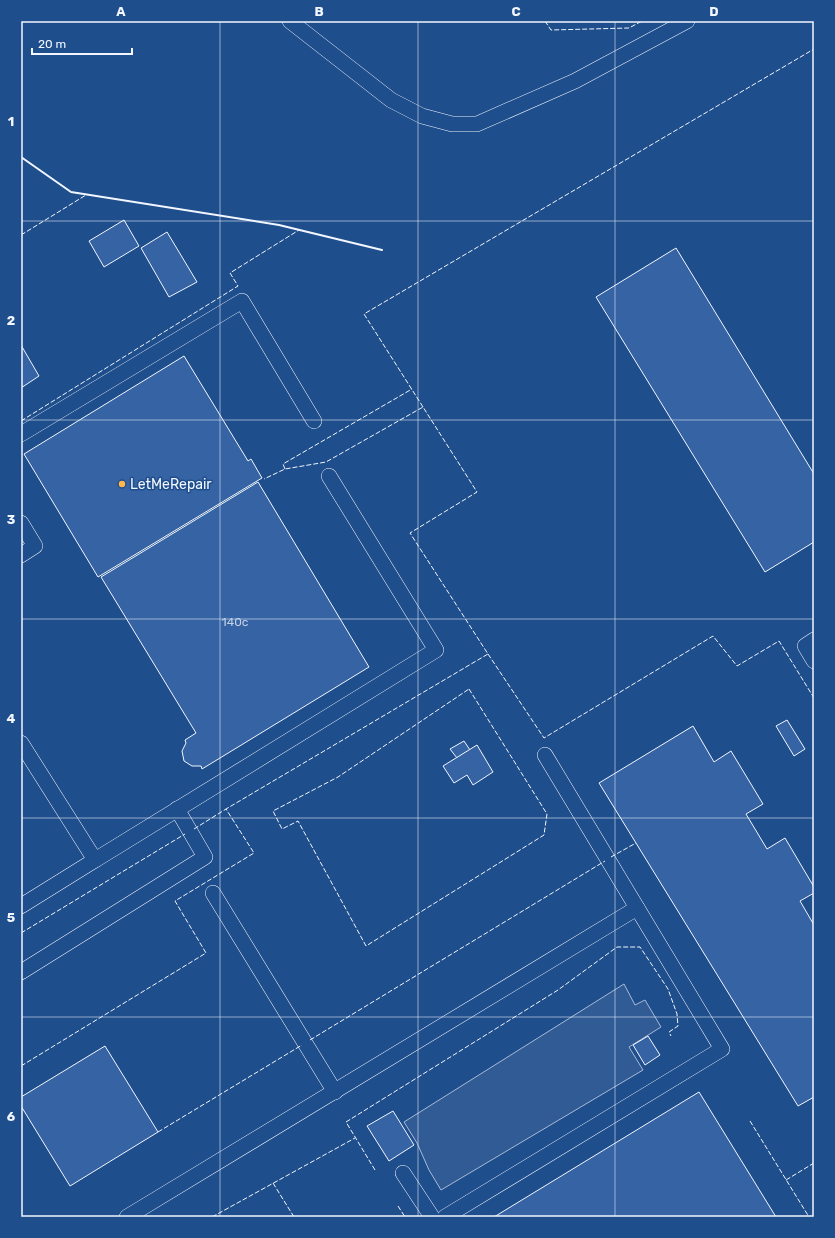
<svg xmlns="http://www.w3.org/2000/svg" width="835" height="1238" viewBox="0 0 835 1238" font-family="Rubik,sans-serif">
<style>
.parking{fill:#305b95;stroke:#a8bbd7}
.building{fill:#3563a3;stroke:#f2f6ff}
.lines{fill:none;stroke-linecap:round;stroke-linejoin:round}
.lane-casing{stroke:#f2f6ff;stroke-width:16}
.lane{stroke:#1f4e8c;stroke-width:15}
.fence{stroke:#f2f6ff;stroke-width:1;stroke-dasharray:5 2;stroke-linecap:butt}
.wall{stroke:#f2f6ff;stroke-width:2}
.grid{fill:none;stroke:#f2f6ff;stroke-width:1;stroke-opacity:0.55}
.poi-dot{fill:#ffb74d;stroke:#1f4e8c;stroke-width:1.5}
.labels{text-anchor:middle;stroke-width:3;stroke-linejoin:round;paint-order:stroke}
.number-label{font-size:12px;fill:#c3d1e8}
.poi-label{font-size:14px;fill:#f2f6ff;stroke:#1f4e8c;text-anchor:start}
.neatline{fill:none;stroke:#f2f6ff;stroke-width:1.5}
.grid-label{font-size:13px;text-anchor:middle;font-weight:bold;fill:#f2f6ff}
</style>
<rect width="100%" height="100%" fill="#1f4e8c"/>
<!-- parking -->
<polygon class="parking" points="624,984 635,1005 645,1000 661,1027 629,1047 643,1070 441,1190 429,1170 417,1143 404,1122"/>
<!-- building -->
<g class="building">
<polygon points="124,220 139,246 104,267 89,241"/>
<polygon points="167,232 197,282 169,297 141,248"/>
<polygon points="676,248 814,474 814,542 765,572 596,297"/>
<polygon points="21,345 39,376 21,388"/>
<polygon points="184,356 248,461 251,459 262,478 98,577 24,454"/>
<polygon points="258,482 369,667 202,769 201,766 192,766 184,761 182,751 186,743 185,740 196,733 101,577"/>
<polygon points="787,720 805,749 794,756 776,726"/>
<polygon points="693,726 714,762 731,751 763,804 746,814 767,849 785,838 814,887 814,893 800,901 814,925 814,1097 798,1106 599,783"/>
<polygon points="464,741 470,750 457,758 450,749"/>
<polygon points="477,745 493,772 473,785 467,775 454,783 443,766"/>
<polygon points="648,1036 660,1055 645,1065 633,1045"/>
<polygon points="105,1046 158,1132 70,1186 21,1106 21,1097"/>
<polygon points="699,1092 776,1217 494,1217"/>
<polygon points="393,1111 414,1145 389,1161 367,1126"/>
</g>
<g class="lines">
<defs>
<g id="lane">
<polyline points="290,21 391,100 422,116 452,124 477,124 575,81 687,21"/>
<polyline points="21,434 242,301 314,421"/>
<polyline points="21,523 35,546 21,555"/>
<polyline points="814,640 805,646 814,661"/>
<polyline points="21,743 95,860 21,906"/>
<polyline points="95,860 436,650 329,476"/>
<polyline points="213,893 335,1092"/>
<polyline points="21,972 205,857 177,809"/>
<polyline points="403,1173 432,1217"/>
<polyline points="127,1217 637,908"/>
<polyline points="445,1217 722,1049 545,755"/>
</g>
</defs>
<!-- lane casing -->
<use href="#lane" class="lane-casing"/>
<!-- lane -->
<use href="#lane" class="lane"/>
<!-- fence -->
<g class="fence">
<polyline points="545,21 551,30 629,28 642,21"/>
<polyline points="21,235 86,195"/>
<polyline points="423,407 364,314 814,49"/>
<polyline points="21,421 238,286 230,273 299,230"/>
<polyline points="285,469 283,464 412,389"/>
<polyline points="488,654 544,738 713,636 737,666 779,641 814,698"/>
<polygon points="469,689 547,814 544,835 366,946 298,821 282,829 273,811 338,777"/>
<polyline points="194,829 226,809"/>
<polyline points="611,857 636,843"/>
<polyline points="21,933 185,834"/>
<polyline points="310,1040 605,861"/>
<polyline points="21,1066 206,953 175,901 254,853 226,809 488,654 410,533 477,492 423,407 326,462 285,469 264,479"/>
<polyline points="750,1121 809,1217"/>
<polyline points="158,1132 302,1045"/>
<polyline points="375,1170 346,1122 558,990 617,947 640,947 668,989 677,1014 678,1026 669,1032 671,1036"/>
<polyline points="786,1180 814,1163"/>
<polyline points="273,1183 294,1217"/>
<polyline points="398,1206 405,1217"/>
<polyline points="212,1217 355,1138"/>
</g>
<!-- wall -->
<polyline class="wall" points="21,157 71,192 279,225 382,250"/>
</g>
<!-- grid -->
<path class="grid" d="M220 21V1217M418 21V1217M615 21V1217M21 221H814M21 420H814M21 619H814M21 818H814M21 1017H814"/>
<!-- markers -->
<circle class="poi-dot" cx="122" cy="484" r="4"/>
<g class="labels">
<!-- number labels -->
<g class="number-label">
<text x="235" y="626">140c</text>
</g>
<!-- poi labels -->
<g class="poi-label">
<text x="130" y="489">LetMeRepair</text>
</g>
</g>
<!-- border -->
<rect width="835" height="1238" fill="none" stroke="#1f4e8c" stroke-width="44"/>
<!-- scale -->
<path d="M32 48v6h100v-6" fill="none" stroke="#f2f6ff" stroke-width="2"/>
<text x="38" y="48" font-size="12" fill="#f2f6ff" stroke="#1f4e8c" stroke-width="3" paint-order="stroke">20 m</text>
<rect x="22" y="22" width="791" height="1194" class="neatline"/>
<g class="grid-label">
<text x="121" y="16">A</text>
<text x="319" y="16">B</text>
<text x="516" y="16">C</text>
<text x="714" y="16">D</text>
<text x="11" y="126">1</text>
<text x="11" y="325">2</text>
<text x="11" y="524">3</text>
<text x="11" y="723">4</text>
<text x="11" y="922">5</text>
<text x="11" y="1121">6</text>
</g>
</svg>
